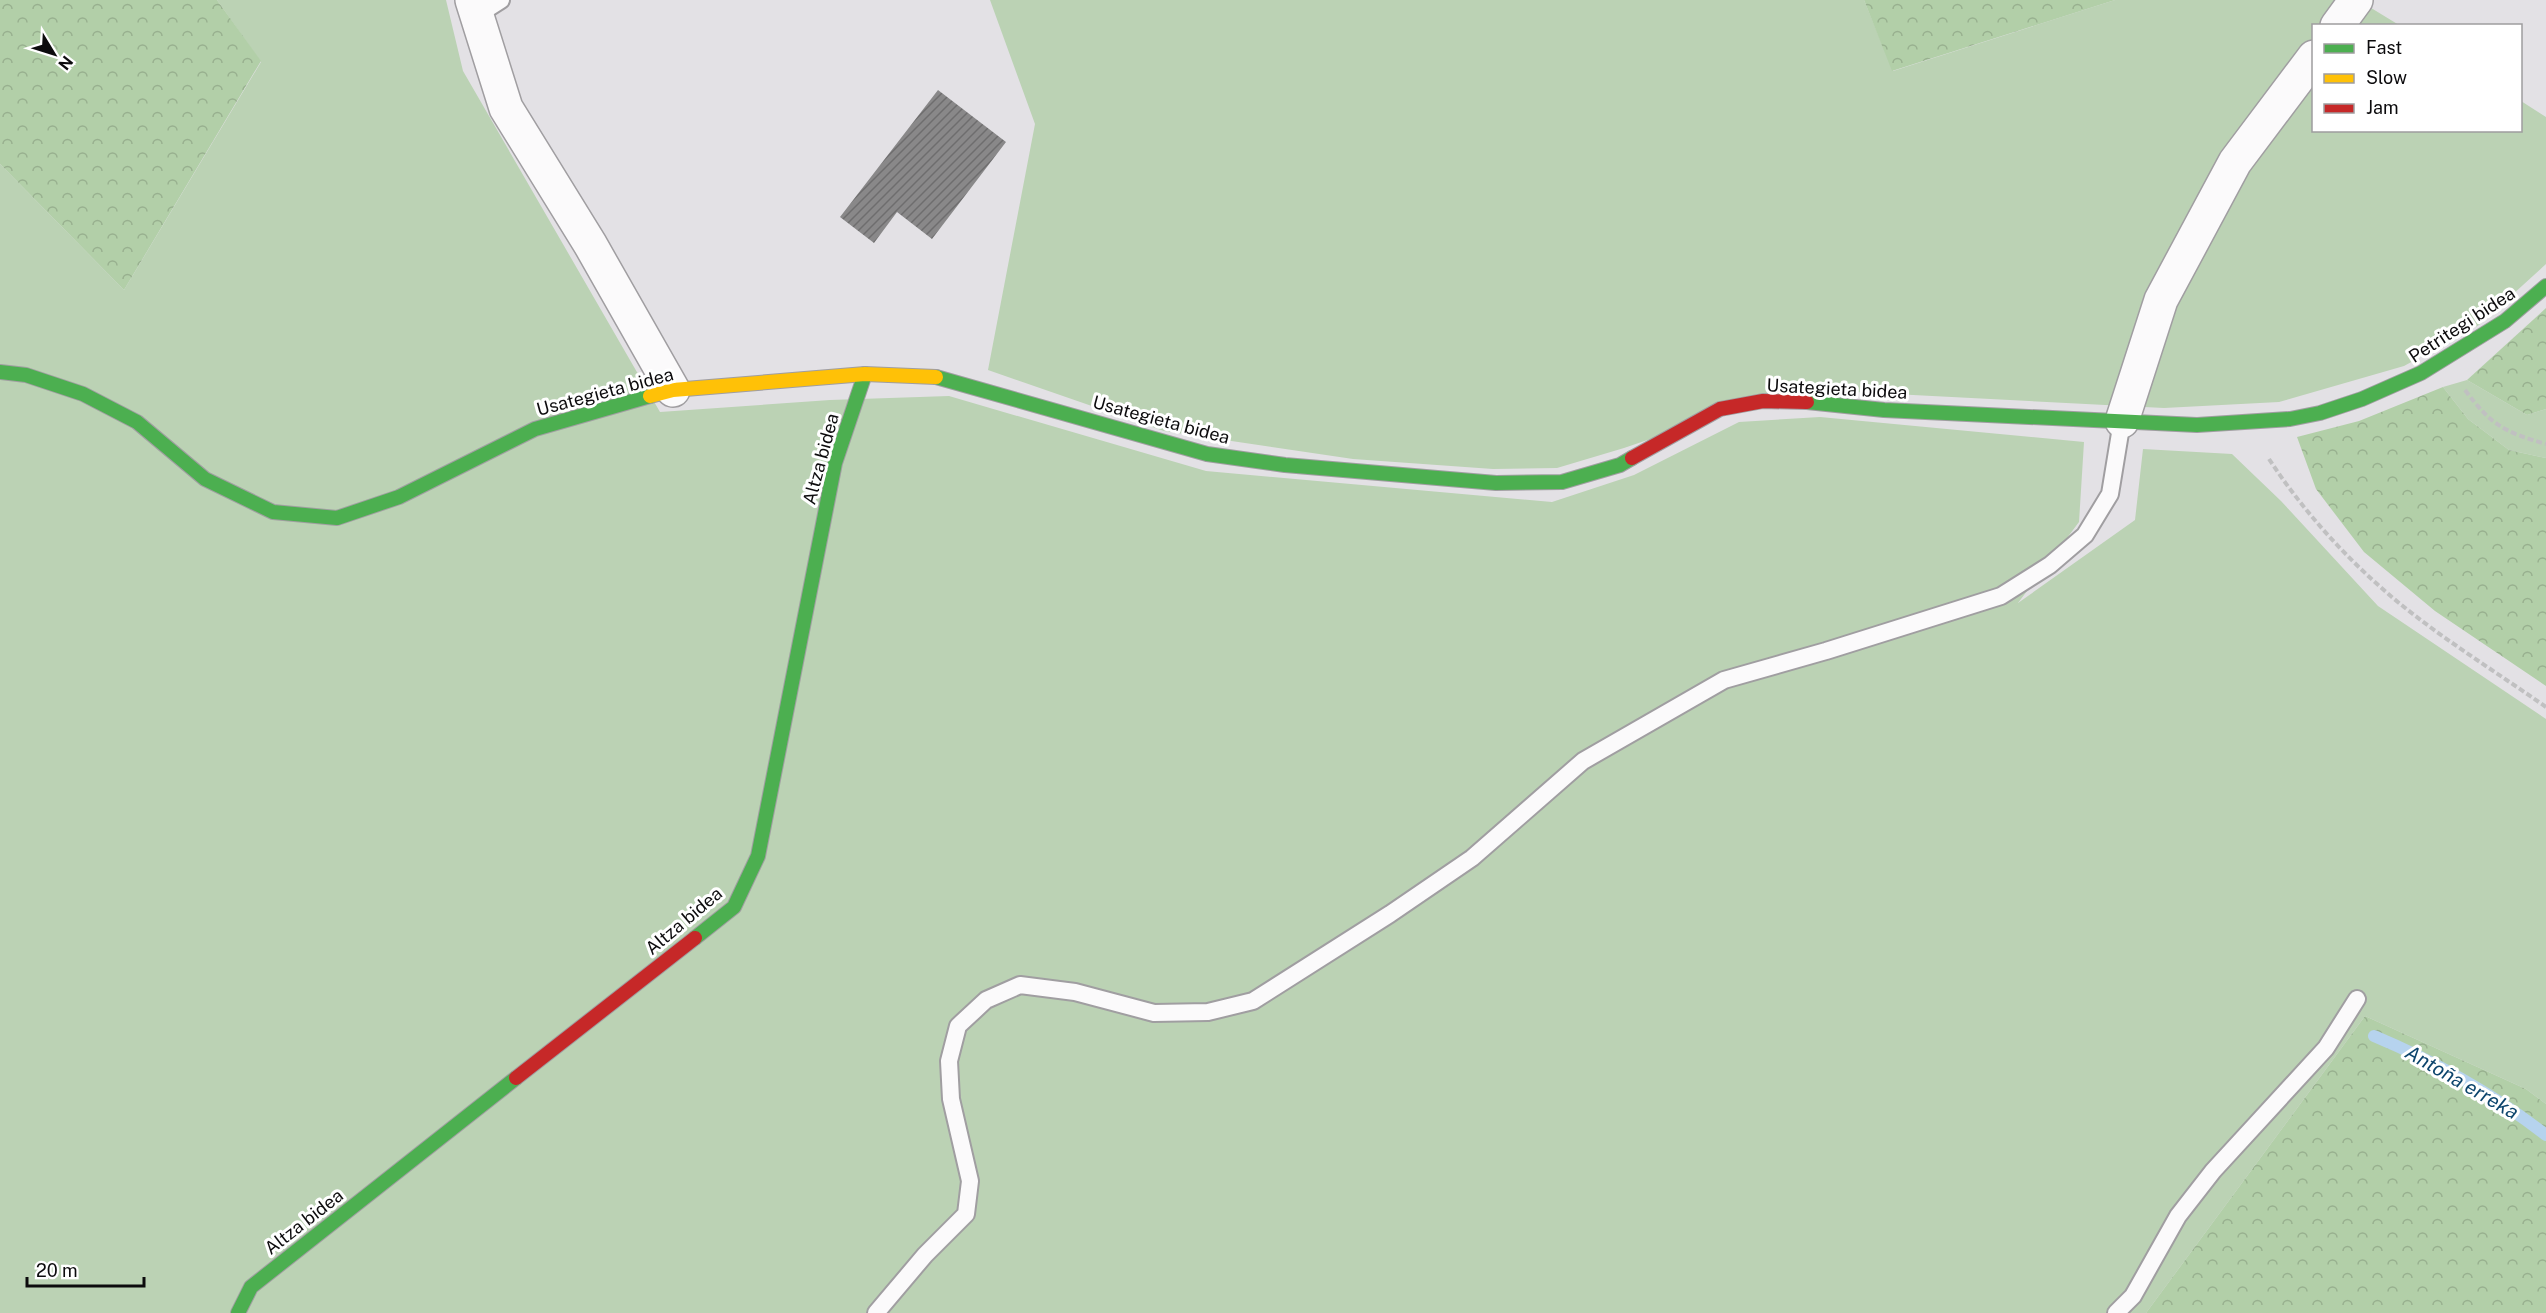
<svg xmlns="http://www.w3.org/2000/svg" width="2546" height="1313" viewBox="0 0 2546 1313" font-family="'Public Sans',sans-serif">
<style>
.grass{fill:#bbd2b4}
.forest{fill:url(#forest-crowns)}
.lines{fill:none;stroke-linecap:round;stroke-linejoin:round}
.stream{stroke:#b6d3ee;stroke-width:12}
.building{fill:url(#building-hatch)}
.lane-casing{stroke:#a09ea1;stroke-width:20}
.street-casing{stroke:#a09ea1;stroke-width:36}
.fast-casing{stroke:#a09ea1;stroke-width:16}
.slow-casing{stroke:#a09ea1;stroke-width:16}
.jam-casing{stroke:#a09ea1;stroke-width:16}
.path{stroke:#c0c0c1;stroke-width:4;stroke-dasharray:6 3;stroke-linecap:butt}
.lane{stroke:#fbfafb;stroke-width:16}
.street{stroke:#fbfafb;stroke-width:33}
.fast{stroke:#4caf50;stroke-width:14}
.slow{stroke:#ffc107;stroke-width:14}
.jam{stroke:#c62828;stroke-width:14}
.labels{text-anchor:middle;stroke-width:6;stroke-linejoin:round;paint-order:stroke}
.street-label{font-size:18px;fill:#0c0b0d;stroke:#fff}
.water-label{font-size:20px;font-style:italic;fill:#0d456d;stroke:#fff}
</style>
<defs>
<pattern id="forest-crowns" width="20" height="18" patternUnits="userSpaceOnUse" patternTransform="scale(1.5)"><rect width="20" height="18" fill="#b2cfa8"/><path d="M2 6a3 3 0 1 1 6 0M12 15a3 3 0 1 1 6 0" fill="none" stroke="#98b08f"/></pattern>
<pattern id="building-hatch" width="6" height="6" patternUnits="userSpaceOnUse" patternTransform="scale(1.5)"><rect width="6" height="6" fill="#898889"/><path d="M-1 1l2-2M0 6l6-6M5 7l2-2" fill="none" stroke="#6e6d6e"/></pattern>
</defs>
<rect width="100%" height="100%" fill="#e3e1e5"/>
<!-- grass -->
<g class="grass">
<polygon points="217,0 446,0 463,71 660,412 830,400 949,396 1206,471 1552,502 1634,475 1739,422 1820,417 2084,442 2079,522 2018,603 2135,520 2143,449 2232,454 2281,501 2378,606 2546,719 2546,1104 2526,1089 2365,1016 2146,1313 0,1313 0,164 124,290 261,62"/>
<polygon points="990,0 1864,0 1893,71 2115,0 2358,0 2399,25 2314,26 2314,130 2520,130 2521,101 2546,117 2546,264 2479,325 2404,366 2279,402 2164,408 1797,389 1624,448 1557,468 1493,469 1353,459 1164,431 988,370 1035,124"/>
<polygon points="2467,380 2527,415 2546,409 2546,458 2509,450 2468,419 2443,387"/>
</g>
<!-- forest -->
<g class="forest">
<polygon points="0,0 217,0 261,61 124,290 0,164"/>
<polygon points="1864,0 2115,0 1892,71"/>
<polygon points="2546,308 2546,409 2527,415 2467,380"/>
<polygon points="2443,387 2468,419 2509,450 2546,458 2546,686 2435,611 2364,552 2316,489 2297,437 2359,421"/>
<polygon points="2365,1016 2526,1089 2546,1104 2546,1313 2146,1313"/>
</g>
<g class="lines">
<!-- stream -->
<path class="stream" d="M2374 1036C2436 1062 2493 1094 2546 1135"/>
</g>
<!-- building -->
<polygon class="building" points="938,90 1006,142 932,239 897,212 874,243 840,217"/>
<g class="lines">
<defs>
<g id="lane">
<polyline points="476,16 501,0"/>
<polyline points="876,1313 925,1255 966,1214 970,1181 951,1099 949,1061 958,1026 986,1000 1020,985 1075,992 1154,1013 1208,1012 1253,1001 1390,914 1472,858 1583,761 1724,680 1826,651 2001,596 2050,565 2085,535 2110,494 2122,421"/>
<polyline points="2116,1313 2133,1296 2178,1216 2213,1171 2326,1048 2357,999"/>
</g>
<g id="street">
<polyline points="472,0 506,108 590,244 673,390"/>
<polyline points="2337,26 2356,0"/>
<polyline points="2122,421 2161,300 2235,162 2314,57"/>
</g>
<g id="fast">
<polyline points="0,372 26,375 83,394 137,422 205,479 273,512 337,518 399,497 535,429 650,396"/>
<polyline points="936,377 1207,454 1285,465 1496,483 1562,482 1620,465 1632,458"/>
<polyline points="1807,402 1884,410 2197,425 2290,419 2320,413 2362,399 2421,373 2505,321 2546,286"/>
<polyline points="695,938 734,907 758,856 835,463 865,374"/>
<polyline points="238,1313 251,1287 516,1078"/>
</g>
<polyline id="slow" points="650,396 673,390 865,374 936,377"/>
<g id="jam">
<polyline points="1632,458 1720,409 1763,401 1807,402"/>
<polyline points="516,1078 695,938"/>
</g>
</defs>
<!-- lane casing -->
<use href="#lane" class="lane-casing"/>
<!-- street casing -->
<use href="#street" class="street-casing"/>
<!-- fast casing -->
<use href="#fast" class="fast-casing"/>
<!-- slow casing -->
<use href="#slow" class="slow-casing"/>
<!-- jam casing -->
<use href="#jam" class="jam-casing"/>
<!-- path -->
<g class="path">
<path d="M2465 390C2491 425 2504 432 2546 444"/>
<path d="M2269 459C2305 514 2353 566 2404 607 2449 643 2499 674 2546 707"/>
</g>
<!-- lane -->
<use href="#lane" class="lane"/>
<!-- street -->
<use href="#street" class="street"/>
<!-- fast -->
<use href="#fast" class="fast"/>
<!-- slow -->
<use href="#slow" class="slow"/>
<!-- jam -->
<use href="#jam" class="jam"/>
</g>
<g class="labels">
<!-- street labels -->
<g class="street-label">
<text transform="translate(2462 325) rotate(-33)" y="6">Petritegi bidea</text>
<text transform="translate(1837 389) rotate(3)" y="6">Usategieta bidea</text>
<text transform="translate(605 392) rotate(-15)" y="6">Usategieta bidea</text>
<text transform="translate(1161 420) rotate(15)" y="6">Usategieta bidea</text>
<text transform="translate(821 459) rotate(-75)" y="6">Altza bidea</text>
<text transform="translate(684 921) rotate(-40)" y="6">Altza bidea</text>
<text transform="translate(304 1222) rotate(-38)" y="6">Altza bidea</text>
</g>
<!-- water labels -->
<g class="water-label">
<text transform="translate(2462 1082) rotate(30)" y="7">Antoña erreka</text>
</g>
</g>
<!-- legend -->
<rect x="2312" y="24" width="210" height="108" fill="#ffffff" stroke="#9e9d9e" stroke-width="1.5"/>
<rect x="2324" y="44" width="30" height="9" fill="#4caf50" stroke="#9e9d9e" stroke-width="1.5"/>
<text x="2366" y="54" font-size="18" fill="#0c0b0d">Fast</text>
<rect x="2324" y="74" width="30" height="9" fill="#ffc107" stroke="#9e9d9e" stroke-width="1.5"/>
<text x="2366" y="84" font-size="18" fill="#0c0b0d">Slow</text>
<rect x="2324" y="104" width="30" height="9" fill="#c62828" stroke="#9e9d9e" stroke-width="1.5"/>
<text x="2366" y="114" font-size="18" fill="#0c0b0d">Jam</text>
<!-- north arrow -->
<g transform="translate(54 54) rotate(128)" stroke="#ffffff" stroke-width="4.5" paint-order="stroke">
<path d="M0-4.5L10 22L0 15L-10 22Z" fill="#0c0b0d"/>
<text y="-9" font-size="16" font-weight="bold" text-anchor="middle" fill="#0c0b0d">N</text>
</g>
<!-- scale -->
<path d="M27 1277v9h117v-9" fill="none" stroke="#0c0b0d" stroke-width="3"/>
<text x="36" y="1277" font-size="18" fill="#0c0b0d" stroke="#ffffff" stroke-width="4.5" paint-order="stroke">20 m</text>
</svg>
